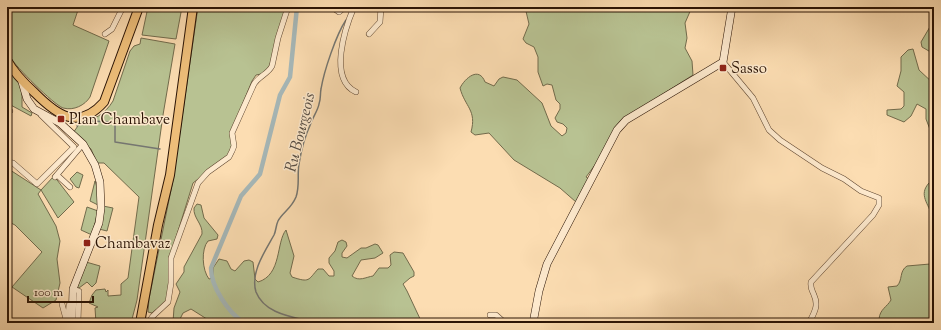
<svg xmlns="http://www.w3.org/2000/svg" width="941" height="330" viewBox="0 0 941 330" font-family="'Sorts Mill Goudy',serif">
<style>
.green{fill:#b8c292;stroke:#726b4c}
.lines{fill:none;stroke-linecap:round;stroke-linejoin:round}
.stream{stroke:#757671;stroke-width:1.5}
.canal{stroke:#a6b8b9;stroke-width:4.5}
.street-casing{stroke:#5f4630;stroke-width:6}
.secondary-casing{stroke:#2b1405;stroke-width:8}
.primary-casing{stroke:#2b1405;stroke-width:10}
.street{stroke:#fde9cd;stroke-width:5}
.secondary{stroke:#fde9cd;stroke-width:7}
.primary{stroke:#eebe79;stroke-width:8}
.poi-dot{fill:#8f2418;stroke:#fde9cd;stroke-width:1.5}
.labels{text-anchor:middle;stroke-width:3;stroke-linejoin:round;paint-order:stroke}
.poi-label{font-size:15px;fill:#2b1405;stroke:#fde9cd;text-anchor:start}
.water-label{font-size:16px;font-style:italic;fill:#564d44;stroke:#fde9cd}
</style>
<rect width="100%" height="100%" fill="#fcddb2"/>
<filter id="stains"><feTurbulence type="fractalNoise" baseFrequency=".005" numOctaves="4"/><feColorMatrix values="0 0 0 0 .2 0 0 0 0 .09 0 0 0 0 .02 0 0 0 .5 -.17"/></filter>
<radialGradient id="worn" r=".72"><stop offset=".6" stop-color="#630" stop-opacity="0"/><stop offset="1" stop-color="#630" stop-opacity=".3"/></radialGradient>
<!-- green -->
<g class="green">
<path d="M13 7H79L73 25 109 41 90 97C85 105 74 111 63 108 53 104 16 67 10 57 3 45 6 18 13 7Z"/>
<polygon points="148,7 182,7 176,39 142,35"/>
<path d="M198 7H286L269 68 261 74 256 75 252 81 234 125 232 144 228 156 193 183 170 257C168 267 172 293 167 300 163 305 157 309 152 313L148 312 149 299 173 180Z"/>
<path d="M525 7H692L685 23 687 38 685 48 692 61 693 75 622 120 601 157 586 177 589 179 576 202 560 188 514 160 489 133 475 135 471 132C477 110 465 107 460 88 465 78 479 66 485 82L494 86 499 79 503 77 517 80 542 103 551 126 562 136 566 133 567 128 563 124 557 122 555 118 560 109V104L556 100 552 85 547 84 543 86 538 72V57L534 47 526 43 523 39 529 24Z"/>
<polygon points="934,20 934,54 922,47 921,42"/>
<path d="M141 38 175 44 163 115 137 300 131 323H96L95 308 98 307 89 303 92 295 96 290 105 289 106 292 108 290V296L121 295V284L128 278 139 197 104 163H97L91 149 73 133 80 123C94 120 105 114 113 101L130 51 134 46 140 44Z"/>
<polygon points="913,49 919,70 934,84 934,142 932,141 931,132 926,119 926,109 917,104 911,116 904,122 887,115 887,110 901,109 904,106 904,92 897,86 901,71 901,57 908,50"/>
<polygon points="7,63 22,87 22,107 32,113 31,116 7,103"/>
<polygon points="7,168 41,190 54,176 74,202 58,218 41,190 38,194 56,226 60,241 57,259 60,283 56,300 43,308 12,287 42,252 15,225 7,221"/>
<polygon points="77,172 83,175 79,188 76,187 70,179"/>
<polygon points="95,181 98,191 98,205 90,201"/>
<path d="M934 182 933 187 934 233 930 228C931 225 933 220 932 216 929 204 918 195 929 183Z"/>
<path d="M197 204 201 205 204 218 218 235 217 239 208 241C201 249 202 270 209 279L213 278V268L219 259 227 261 231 269 235 271 244 261 249 260 253 262 255 279 258 282C282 275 276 242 286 230L294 256 290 273 292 277C310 283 308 280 318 269H323L329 276H334V271L329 263V258L335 251 338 242 342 240 346 242 347 246 342 253V257L347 258 361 248H366L375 244 378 245 383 253 375 258 361 260 352 276C359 282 366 277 373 276L379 268H388L391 265 390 255 394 252 403 253 414 272V276L410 278 403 284 407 291 422 323H346L340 321 337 323H219L210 321 191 309 183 313 178 323 173 322 174 308 180 292 176 284 184 272V267L202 234C203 224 193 218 194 208Z"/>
<polygon points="103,206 113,208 107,231 99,229"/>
<polygon points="87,207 98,211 92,235 81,230"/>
<path d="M934 261V323H882L879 319C880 309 887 307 891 300L888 287 897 286C903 280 899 271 907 266L930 264Z"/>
<polygon points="86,262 100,266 96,283 92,287 87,282 79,288 77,287"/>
</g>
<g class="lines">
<!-- stream -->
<g class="stream">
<polyline points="77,126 80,123 88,121 115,122 115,142 160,149"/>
<path d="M316 323C295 317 265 315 256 292 250 273 265 251 274 235 276 231 276 225 278 221 283 212 291 209 296 197 300 186 297 175 299 164 301 151 305 136 311 123 313 117 318 110 319 104 321 99 320 94 321 89 324 71 336 35 346 20"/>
</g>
<!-- canal -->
<path class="canal" d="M244 323C228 312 211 287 211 268L241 196 260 174 280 95 290 77 297 7"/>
<defs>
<g id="street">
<polyline points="332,7 339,12 345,7"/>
<path d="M354 7C345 28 328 79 356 92"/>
<polyline points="105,34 112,29 123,7"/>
<polyline points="369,34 380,22 381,7"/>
<path d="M723 62 753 98 769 130 780 140 822 168 844 179 861 191 879 198V205L873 215 811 282C810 288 812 290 814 295 819 306 814 313 809 323"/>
<polyline points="7,114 10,111"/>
<polyline points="7,162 13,163 37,184 74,147 41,115"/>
<polyline points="57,175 70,187"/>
<polyline points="55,177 83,144"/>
<polyline points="73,289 79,291 78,322"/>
<polyline points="62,304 66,319 68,318 69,305 72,303"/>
<polyline points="490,315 496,315 505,323"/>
<path d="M148 323 153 316 168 302 171 283V258L198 183 208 172 229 157 232 151 234 146 232 133 254 84C259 76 268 74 272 66L278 38 288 7"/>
</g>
<g id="secondary">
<polyline points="22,82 27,99 34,109 60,123 83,144 95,165 100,182 101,208 99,223 73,289 72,323"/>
<polyline points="533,323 539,291 547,264 617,130 626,120 723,62 732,7"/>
</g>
<g id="primary">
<polyline points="7,11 9,7"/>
<path d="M7 60C14 73 24 83 35 93 57 115 78 131 104 102L139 7"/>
<polyline points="140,323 158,225 170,175 193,7"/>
</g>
</defs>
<!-- street casing -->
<use href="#street" class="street-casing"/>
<!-- secondary casing -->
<use href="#secondary" class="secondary-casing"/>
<!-- primary casing -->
<use href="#primary" class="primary-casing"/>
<!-- street -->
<use href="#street" class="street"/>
<!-- secondary -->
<use href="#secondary" class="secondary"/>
<!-- primary -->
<use href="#primary" class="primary"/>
</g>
<!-- markers -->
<g class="poi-dot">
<rect x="719" y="64" width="8" height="8" rx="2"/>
<rect x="57" y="115" width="8" height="8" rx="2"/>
<rect x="83" y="239" width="8" height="8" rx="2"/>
</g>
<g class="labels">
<!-- poi labels -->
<g class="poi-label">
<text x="731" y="73">Sasso</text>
<text x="69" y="124">Plan Chambave</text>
<text x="95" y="248">Chambavaz</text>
</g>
<!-- water labels -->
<g class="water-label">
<text transform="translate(299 132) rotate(-76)" y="6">Ru Bourgeois</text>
</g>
</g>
<!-- margin -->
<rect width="941" height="330" fill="none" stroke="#fcddb2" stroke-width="24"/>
<rect x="8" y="8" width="925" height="314" fill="none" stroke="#2b1405" stroke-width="2"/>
<rect x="12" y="12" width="917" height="306" fill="none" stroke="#2b1405"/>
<!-- scale -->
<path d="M28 296v6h65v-6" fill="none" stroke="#2b1405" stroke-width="2"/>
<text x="34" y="296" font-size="12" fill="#2b1405" stroke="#fde9cd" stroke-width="3" paint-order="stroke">100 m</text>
<rect width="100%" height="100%" filter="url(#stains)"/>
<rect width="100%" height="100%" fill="url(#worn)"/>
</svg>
